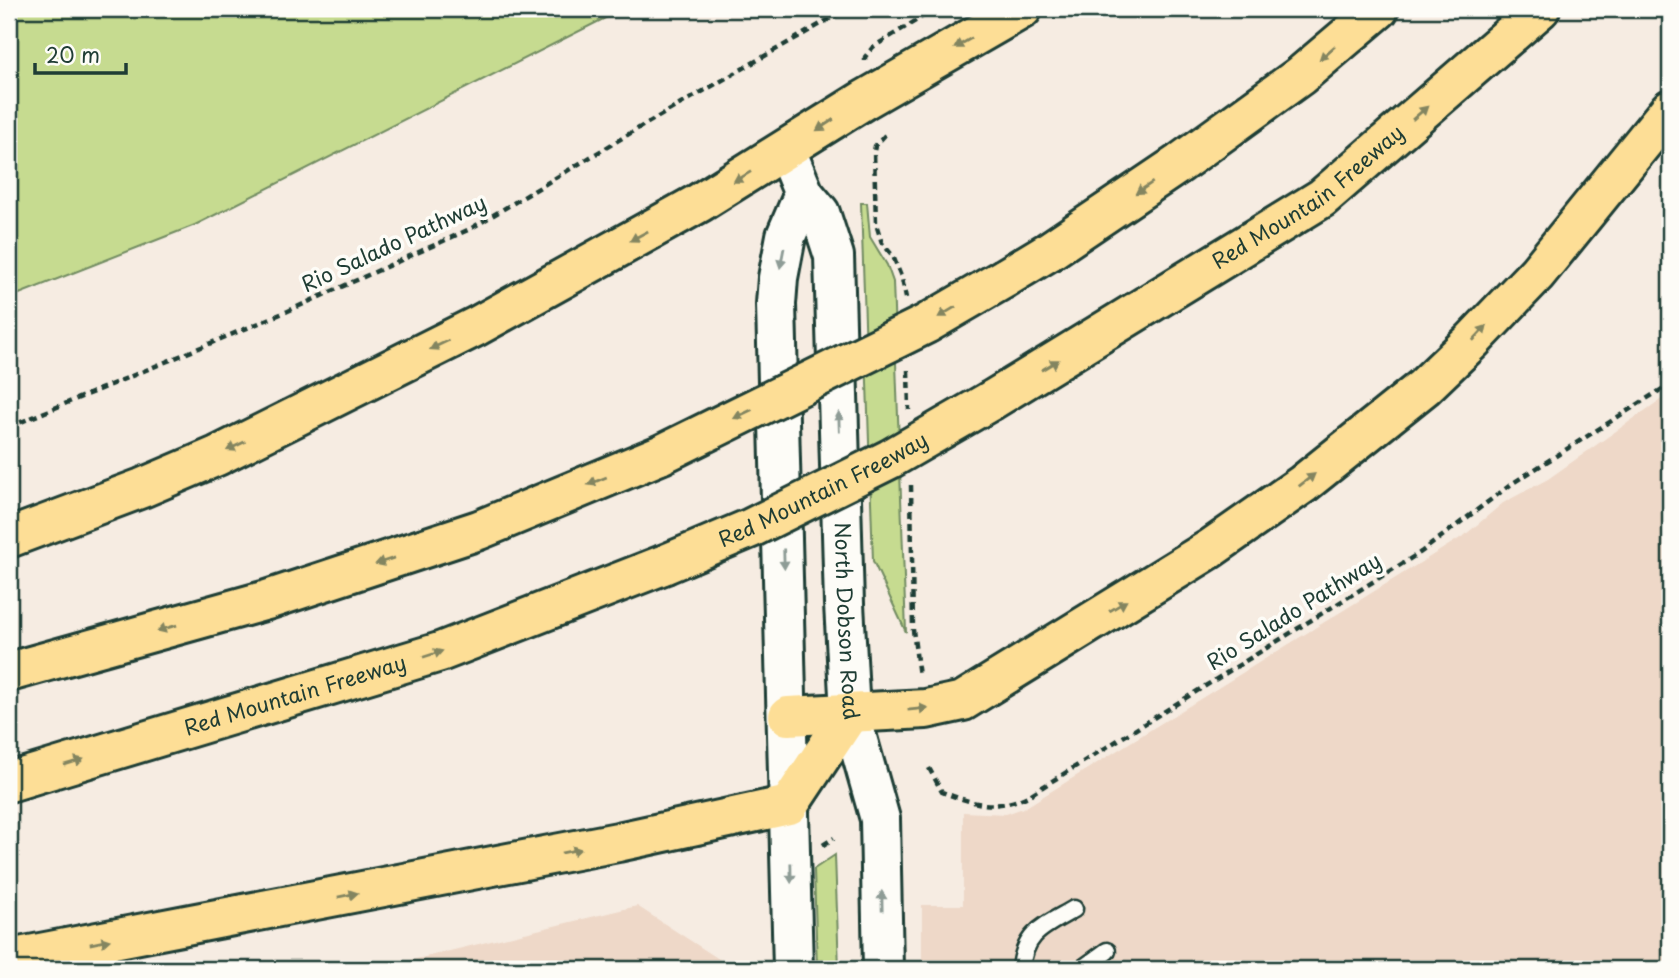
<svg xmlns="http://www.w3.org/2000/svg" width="1679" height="978" viewBox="0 0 1679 978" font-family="'Playpen Sans',sans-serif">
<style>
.built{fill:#eed8c8}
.green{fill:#c6db90;stroke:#728c62;stroke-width:2}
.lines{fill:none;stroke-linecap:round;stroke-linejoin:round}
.service-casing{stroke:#1f3d34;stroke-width:21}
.secondary-casing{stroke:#1f3d34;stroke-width:44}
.motorway-casing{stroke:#1f3d34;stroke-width:44}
.path{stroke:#1f3d34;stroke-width:4.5;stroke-dasharray:7 5;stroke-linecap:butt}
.service{stroke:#fdfcf7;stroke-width:16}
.secondary{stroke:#fdfcf7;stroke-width:38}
.motorway{stroke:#fdde96;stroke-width:38}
.motorway-bridge-casing{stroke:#1f3d34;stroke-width:44;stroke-linecap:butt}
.motorway-bridge{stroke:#fdde96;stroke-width:38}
.oneway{fill:#838560}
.oneway2{fill:#8e9c96}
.labels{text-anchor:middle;stroke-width:7;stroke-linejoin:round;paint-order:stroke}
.street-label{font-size:21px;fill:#1f3d34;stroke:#fdfcf7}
</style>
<rect width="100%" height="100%" fill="#f6ece2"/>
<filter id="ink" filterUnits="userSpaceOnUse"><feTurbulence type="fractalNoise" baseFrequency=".0143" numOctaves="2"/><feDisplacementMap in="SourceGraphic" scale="14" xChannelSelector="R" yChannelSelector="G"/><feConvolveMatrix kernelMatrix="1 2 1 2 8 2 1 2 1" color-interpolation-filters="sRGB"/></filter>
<g filter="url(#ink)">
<!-- built -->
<g class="built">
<polygon points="1670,393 1670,969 922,969 922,905 963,905 963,812 1006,814 1026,807 1465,535 1503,503 1548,479"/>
<polygon points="637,906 725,963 725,969 375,969"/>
</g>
<!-- green -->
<g class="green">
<polygon points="9,9 623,9 195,225 9,298"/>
<polygon points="861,203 867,203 870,237 887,265 893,282 906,632 873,561"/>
<polygon points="835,855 839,969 817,969 814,869"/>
</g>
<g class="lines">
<defs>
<g id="service">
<path d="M1021 969C1024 932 1045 926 1074 909"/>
<polyline points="1082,969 1107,951"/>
</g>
<g id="secondary">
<path id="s1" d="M786 150 804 194 820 213 834 256 844 604 850 713 880 819 883 969"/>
<polyline points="793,969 776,304 778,278 786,236 804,194"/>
</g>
<g id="motorway">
<polyline points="1005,278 1048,252 1180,163 1300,76 1379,9"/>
<path id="s2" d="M992 400 1322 198 1540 9"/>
<polyline points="9,538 142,488 217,456 477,326 699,203 864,100 1022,9"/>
<polyline points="9,672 267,600 479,530 660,455"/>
<polyline points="788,716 926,709 963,701 1210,549 1303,484 1424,387 1472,341 1537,273 1670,109"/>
<path id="s3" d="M9 782 440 652 663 565"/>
<polyline points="9,959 618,842 789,805 850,713"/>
</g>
</defs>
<!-- service casing -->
<use href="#service" class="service-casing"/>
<!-- secondary casing -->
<use href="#secondary" class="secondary-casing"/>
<!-- motorway casing -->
<use href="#motorway" class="motorway-casing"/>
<!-- path -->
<g class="path">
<polyline points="865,61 865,57 873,47 935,9"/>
<polyline points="885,135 875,146 874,151 876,224 882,243 893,256 902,279 906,298"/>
<polyline points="908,370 909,410"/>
<polyline points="9,427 288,311 470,229 644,125 847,9"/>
<polyline points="911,485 913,630 919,676"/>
<path d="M929 768 942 792C974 804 995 811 1028 796L1421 552 1513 483 1670 384"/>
<polyline points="823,845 834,838"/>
</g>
<!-- service -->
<use href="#service" class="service"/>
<!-- secondary -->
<use href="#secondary" class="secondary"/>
<!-- motorway -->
<use href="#motorway" class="motorway"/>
<defs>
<g id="motorway-bridge">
<polyline points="660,455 926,324 1005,278"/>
<path id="s4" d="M663 565 751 528 890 459 992 400"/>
</g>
</defs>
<!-- motorway-bridge casing -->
<use href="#motorway-bridge" class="motorway-bridge-casing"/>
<!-- motorway-bridge -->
<use href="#motorway-bridge" class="motorway-bridge"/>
</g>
<!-- one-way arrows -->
<defs><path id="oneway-solid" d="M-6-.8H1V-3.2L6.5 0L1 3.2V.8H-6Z" transform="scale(1.75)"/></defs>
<g class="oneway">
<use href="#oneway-solid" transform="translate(963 43) rotate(150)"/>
<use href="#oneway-solid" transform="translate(1327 53) rotate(139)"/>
<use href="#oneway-solid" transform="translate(1420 113) rotate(-41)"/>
<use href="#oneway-solid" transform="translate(825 125) rotate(147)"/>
<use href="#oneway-solid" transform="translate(742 177) rotate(149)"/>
<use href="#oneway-solid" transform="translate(1144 188) rotate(146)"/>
<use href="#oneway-solid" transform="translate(639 236) rotate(151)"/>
<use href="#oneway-solid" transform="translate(947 312) rotate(149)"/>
<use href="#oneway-solid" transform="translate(1480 333) rotate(-47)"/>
<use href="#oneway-solid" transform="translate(439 345) rotate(154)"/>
<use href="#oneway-solid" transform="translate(1050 365) rotate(-31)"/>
<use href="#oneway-solid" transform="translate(743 414) rotate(154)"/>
<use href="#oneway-solid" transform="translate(236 446) rotate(154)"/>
<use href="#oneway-solid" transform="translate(1307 480) rotate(-38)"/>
<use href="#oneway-solid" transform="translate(597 481) rotate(158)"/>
<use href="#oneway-solid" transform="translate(385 561) rotate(162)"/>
<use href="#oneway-solid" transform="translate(1118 606) rotate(-31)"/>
<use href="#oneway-solid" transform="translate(167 628) rotate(164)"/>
<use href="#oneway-solid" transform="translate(433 654) rotate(-18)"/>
<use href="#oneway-solid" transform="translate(918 709) rotate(-6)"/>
<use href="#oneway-solid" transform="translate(74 762) rotate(-17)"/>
<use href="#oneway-solid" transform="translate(571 851) rotate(-11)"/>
<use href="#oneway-solid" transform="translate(348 895) rotate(-11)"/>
<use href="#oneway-solid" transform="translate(100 942) rotate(-11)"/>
</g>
<g class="oneway2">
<use href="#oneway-solid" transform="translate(782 258) rotate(101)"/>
<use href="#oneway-solid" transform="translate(839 422) rotate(-92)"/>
<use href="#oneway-solid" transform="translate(784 559) rotate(88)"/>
<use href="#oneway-solid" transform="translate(791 873) rotate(89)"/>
<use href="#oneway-solid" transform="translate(882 901) rotate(-91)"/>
</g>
</g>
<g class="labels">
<!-- street labels -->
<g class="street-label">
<text dy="7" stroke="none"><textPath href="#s2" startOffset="376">Red Mountain Freeway</textPath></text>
<text transform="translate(394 244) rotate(-25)" y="7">Rio Salado Pathway</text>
<text dy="7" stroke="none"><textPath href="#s4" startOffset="177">Red Mountain Freeway</textPath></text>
<text transform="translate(1294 612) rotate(-32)" y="7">Rio Salado Pathway</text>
<text dy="7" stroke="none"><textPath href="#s1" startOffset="483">North Dobson Road</textPath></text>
<text dy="7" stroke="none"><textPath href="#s3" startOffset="299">Red Mountain Freeway</textPath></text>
</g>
</g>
<!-- margin -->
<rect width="1679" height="978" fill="none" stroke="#fdfcf7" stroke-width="35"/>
<rect x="18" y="18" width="1644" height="943" fill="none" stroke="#1f3d34" stroke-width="2.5" filter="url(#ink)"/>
<!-- scale -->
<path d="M35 63v10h91v-10" fill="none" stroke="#1f3d34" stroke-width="3.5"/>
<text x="46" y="63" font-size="21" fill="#1f3d34" stroke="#fdfcf7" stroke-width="5" paint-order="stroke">20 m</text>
</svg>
